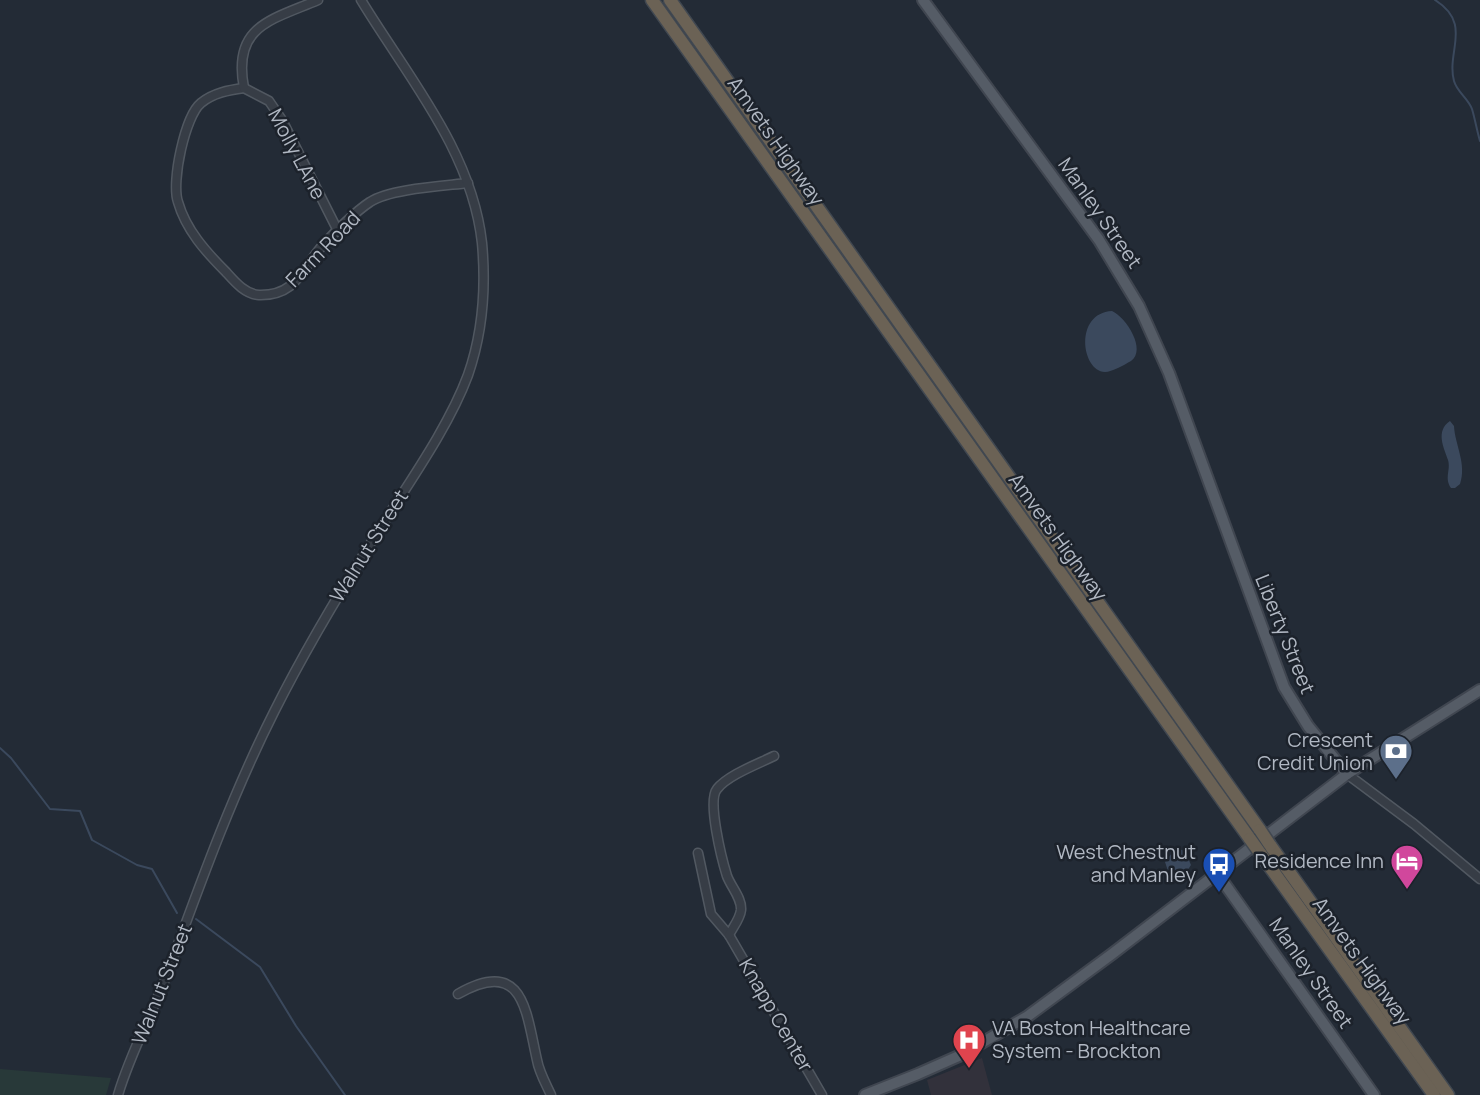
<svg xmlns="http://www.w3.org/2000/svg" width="1480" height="1095" viewBox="0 0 1480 1095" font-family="Manrope,sans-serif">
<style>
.medical{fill:#32313b}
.green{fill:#283939}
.water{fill:#3b495d}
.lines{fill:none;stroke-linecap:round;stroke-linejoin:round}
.stream{stroke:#3b495d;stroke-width:2}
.minor-casing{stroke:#515861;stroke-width:11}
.major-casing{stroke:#404650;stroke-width:14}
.highway-casing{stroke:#414851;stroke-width:15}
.minor{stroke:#373d46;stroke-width:8}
.major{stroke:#555c66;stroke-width:10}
.highway{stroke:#6b6255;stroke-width:12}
.highway-bridge-casing{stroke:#414851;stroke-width:15;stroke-linecap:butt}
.highway-bridge{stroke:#6b6255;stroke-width:12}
.labels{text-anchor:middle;stroke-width:5;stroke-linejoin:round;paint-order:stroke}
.street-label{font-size:20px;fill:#b1b8c3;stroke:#1c222b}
.poi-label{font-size:20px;fill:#b1b8c3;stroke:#1c222b;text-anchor:end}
</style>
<rect width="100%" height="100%" fill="#232b36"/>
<!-- medical -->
<polygon class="medical" points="982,1058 992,1095 931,1095 927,1080"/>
<!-- green -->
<polygon class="green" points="0,1069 111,1078 106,1095 0,1095"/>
<!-- water -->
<g class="water">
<path d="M1112 311C1126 317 1147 350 1131 361 1124 365 1112 372 1105 372 1081 371 1074 313 1112 311Z"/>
<path d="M1450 421 1454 426C1455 445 1467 464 1460 484L1455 488H1451C1444 478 1451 470 1448 460 1444 448 1435 431 1450 421Z"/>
<polygon points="1179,849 1185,851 1191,865 1183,877 1174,878 1169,874 1165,862 1172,853"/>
</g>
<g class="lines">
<!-- stream -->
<g class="stream">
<path d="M1435 0C1473 24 1446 51 1454 81 1457 92 1468 98 1472 109 1475 119 1477 131 1480 141"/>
<polyline points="0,748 11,758 50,809 80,811 92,840 137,865 152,869 177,913"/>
<polyline points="196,919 260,967 296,1026 345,1095"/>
</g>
<defs>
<g id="minor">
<path d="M244 88C229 90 213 93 201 103 185 116 171 182 178 202 186 230 206 252 226 272 235 282 245 294 259 295 297 296 302 268 323 245 334 233 356 211 370 202 389 189 443 186 468 183"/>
<polyline points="244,88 269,101 282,120 338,231"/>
<path d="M244 88C232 26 271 20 318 0"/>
<polyline points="1347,774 1414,824 1480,879"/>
<polyline points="698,853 711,914 729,935 822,1095"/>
<path d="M729 935C733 927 740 919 741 910 742 898 731 887 727 876 722 860 707 801 717 789 728 775 758 764 774 756"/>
<path d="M458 994C524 956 526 1012 537 1060 539 1072 546 1084 551 1095"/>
<path d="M118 1095C130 1054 151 1016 166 977 199 887 231 797 274 712 304 652 338 595 374 538 405 488 448 429 468 375 483 332 486 287 482 243 472 151 407 76 361 0"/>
</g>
<g id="major">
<polyline points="923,0 1099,240 1139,306 1169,373 1284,687 1308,726 1347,774"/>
<polyline points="1217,873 1374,1095"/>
<polyline points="865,1095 918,1074 961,1055 1028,1016 1112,954 1347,774 1480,690"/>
</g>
<g id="highway">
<polyline points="652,0 1250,839"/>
<polyline points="670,0 1260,830"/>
<polyline points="1270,845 1448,1095"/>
<polyline points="1260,853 1434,1095"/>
</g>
</defs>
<!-- minor casing -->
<use href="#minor" class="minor-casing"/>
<!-- major casing -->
<use href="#major" class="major-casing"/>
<!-- highway casing -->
<use href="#highway" class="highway-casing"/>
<!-- minor -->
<use href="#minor" class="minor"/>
<!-- major -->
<use href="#major" class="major"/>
<!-- highway -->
<use href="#highway" class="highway"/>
<defs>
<g id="highway-bridge">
<polyline points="1260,830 1270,845"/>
<polyline points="1250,839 1260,853"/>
</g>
</defs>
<!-- highway-bridge casing -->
<use href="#highway-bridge" class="highway-bridge-casing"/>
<!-- highway-bridge -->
<use href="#highway-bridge" class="highway-bridge"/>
</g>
<!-- icons -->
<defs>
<symbol id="bank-pin" viewBox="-11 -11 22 30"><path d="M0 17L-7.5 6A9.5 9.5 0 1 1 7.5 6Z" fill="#5c6f8a" stroke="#1c222b"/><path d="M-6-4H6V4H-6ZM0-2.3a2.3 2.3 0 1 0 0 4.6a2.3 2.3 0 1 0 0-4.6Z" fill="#fff"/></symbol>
<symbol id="hotel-pin" viewBox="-11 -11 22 30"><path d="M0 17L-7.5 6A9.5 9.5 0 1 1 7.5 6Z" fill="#d1479c" stroke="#1c222b"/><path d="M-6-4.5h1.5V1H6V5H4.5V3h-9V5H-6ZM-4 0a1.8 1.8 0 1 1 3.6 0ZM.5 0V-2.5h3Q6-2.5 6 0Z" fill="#fff"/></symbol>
<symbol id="bus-pin" viewBox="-11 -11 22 30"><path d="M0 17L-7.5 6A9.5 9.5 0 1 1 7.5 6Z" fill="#1a4fb4" stroke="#1c222b"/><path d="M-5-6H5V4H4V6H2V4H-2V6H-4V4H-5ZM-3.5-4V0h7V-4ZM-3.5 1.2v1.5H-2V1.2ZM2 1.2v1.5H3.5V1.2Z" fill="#fff"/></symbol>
<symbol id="hospital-pin" viewBox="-11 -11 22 30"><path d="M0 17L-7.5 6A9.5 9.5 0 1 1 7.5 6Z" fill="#e0444e" stroke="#1c222b"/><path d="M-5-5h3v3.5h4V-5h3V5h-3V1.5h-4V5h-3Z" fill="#fff"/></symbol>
</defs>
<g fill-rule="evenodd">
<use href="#bank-pin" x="1377" y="732" width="38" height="52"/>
<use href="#hotel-pin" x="1388" y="842" width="38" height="52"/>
<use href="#bus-pin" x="1200" y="845" width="38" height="52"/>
<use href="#hospital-pin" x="950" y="1021" width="38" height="52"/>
</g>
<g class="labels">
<!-- street labels -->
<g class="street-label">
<text transform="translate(776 141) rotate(55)" y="7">Amvets Highway</text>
<text transform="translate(297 154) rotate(62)" y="7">Molly LAne</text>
<text transform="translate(1100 213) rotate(55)" y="7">Manley Street</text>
<text transform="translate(323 249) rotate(-46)" y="7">Farm Road</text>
<text transform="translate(1058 537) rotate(54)" y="7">Amvets Highway</text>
<text transform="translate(369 546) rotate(-58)" y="7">Walnut Street</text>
<text transform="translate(1285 634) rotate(68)" y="7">Liberty Street</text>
<text transform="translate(1362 961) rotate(54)" y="7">Amvets Highway</text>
<text transform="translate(1311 973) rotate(55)" y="7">Manley Street</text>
<text transform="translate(162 984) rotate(-68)" y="7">Walnut Street</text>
<text transform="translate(776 1015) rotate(60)" y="7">Knapp Center</text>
</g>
<!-- poi labels -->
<g class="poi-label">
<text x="1373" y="747">Crescent<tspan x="1373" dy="23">Credit Union</tspan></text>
<text x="1196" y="859">West Chestnut<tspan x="1196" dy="23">and Manley</tspan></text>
<text x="1384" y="868">Residence Inn</text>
<text x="992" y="1035" text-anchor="start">VA Boston Healthcare<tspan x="992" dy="23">System - Brockton</tspan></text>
</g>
</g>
</svg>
